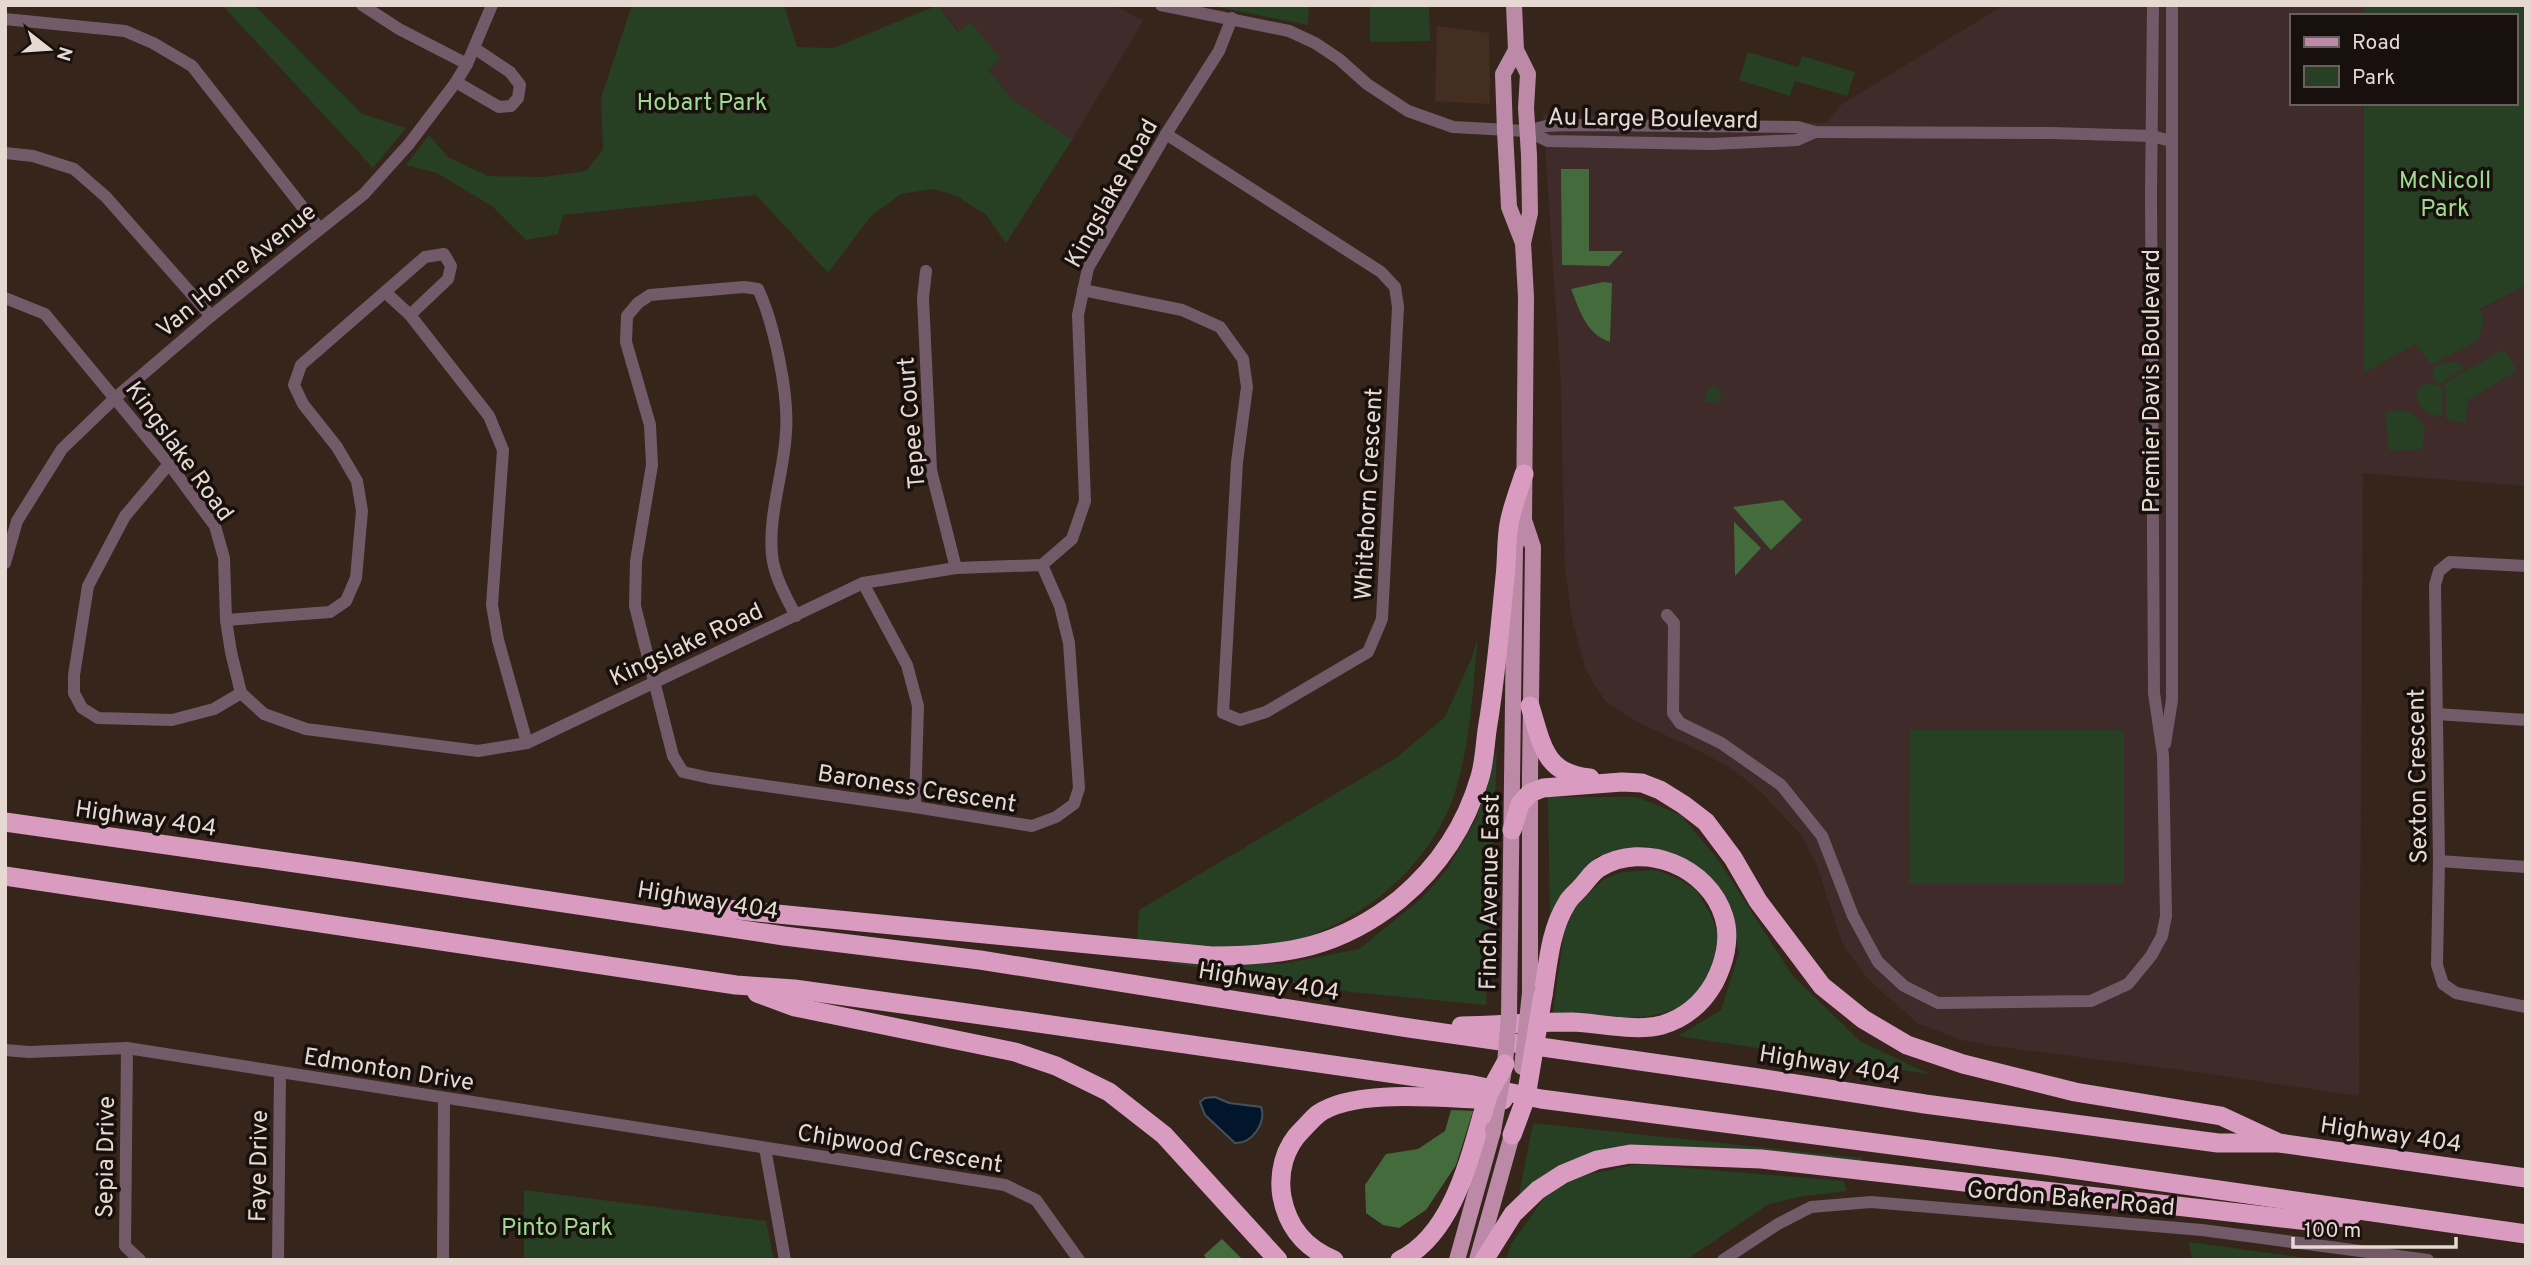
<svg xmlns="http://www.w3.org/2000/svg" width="2531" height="1265" viewBox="0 0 2531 1265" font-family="Overpass,sans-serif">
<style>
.built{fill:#442e21}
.education{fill:#3f2b29}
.green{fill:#273f22}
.forest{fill:#436b3c}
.water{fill:#01162b;stroke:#45505d;stroke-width:2}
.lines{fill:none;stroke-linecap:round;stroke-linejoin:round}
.minor{stroke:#735a69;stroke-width:12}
.major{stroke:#bc89a7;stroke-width:16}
.highway{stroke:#d99cc0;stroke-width:19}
.major-bridge{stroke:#bc89a7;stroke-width:16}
.highway-bridge{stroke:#d99cc0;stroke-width:19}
.labels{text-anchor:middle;stroke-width:7;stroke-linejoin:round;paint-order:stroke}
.park-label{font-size:24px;fill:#9dda92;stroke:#18100c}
.street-label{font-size:24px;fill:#e5d9d2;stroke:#18100c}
</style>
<rect width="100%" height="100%" fill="#36251b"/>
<!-- built -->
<polygon class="built" points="1437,26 1489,33 1490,104 1435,101"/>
<!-- education -->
<g class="education">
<polygon points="938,5 1114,5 1143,21 1072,140 1011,98"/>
<polygon points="2004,5 2364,5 2364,16 2291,16 2291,103 2364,103 2363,372 2526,285 2526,486 2363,473 2359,1096 2189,1071 2000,1047 1961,1040 1917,1023 1868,979 1843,945 1816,863 1801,835 1761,792 1736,772 1704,753 1639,723 1606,702 1586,671 1572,619 1565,570 1561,387 1543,114 1826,123 1842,104"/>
</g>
<!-- green -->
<g class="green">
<polygon points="222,5 254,5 362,114 406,128 373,168"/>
<polygon points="632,5 784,5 797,47 833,48 938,5 958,32 971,22 1001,59 988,69 1011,98 1072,140 1006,243 986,215 957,196 933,189 901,194 870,217 828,273 756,195 563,215 558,234 526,240 493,207 437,173 406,165 429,135 448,157 488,176 543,177 586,171 603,149 601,98"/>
<polygon points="1207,5 1309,5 1308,25"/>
<polygon points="1370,5 1429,5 1430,41 1370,42"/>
<polygon points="2364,5 2526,5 2526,285 2480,309 2484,317 2479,340 2431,365 2416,344 2363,373 2364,103 2515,103 2515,16 2364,16"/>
<polygon points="1748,52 1798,67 1802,56 1855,72 1847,96 1795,81 1790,96 1739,80"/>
<polygon points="2504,349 2517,371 2468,400 2465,423 2446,419 2445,383"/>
<polygon points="2452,361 2466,367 2444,381 2442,385 2434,381 2432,373 2436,365"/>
<path d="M2430 383 2443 388 2442 416C2426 415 2420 410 2416 395L2421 385Z"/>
<polygon points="1709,387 1718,387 1722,401 1704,402"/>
<polygon points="2385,411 2410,411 2425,426 2423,449 2389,451"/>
<path d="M1478 636C1473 687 1471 740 1456 789 1430 875 1338 944 1249 948 1212 950 1174 945 1137 943L1139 910 1396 758 1445 717 1472 657Z"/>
<polygon points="1910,730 2124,730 2124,884 1909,884"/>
<polygon points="1497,748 1486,1005 1351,992 1170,963 1172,958 1281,964 1359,949 1422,898 1448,868 1477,817"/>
<polygon points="1548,797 1637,797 1681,815 1720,862 1792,975 1860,1041 1929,1074 1678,1036 1721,1010 1739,953 1729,905 1671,854 1646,846 1620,849 1596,857 1562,893 1550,930"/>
<path d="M1655 870C1668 874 1683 880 1694 889 1698 892 1700 897 1703 902 1711 914 1717 926 1718 942 1719 967 1699 997 1677 1008 1640 1025 1592 1015 1553 1013L1564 932 1576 906 1604 879 1622 872Z"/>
<polygon points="1533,1123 1862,1158 1860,1164 1628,1144 1585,1156 1552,1172 1519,1195"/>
<polygon points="1639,1164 1844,1181 1846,1191 1799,1197 1769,1204 1686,1260 1506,1260 1511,1244 1544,1198 1566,1179"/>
<polygon points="524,1190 766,1221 774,1260 524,1260"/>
<polygon points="2189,1242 2320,1260 2192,1260"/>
</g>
<!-- forest -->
<g class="forest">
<polygon points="1561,169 1589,169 1589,251 1623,251 1609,266 1562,265"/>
<path d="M1603 282 1612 283 1610 342C1586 334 1580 311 1571 289Z"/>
<polygon points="1783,500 1802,520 1771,550 1733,507"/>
<polygon points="1734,522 1761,548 1735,576"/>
<polygon points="1451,1110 1473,1111 1456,1165 1426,1210 1399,1228 1383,1225 1366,1213 1365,1185 1386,1154 1418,1149 1445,1131"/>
<polygon points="1222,1239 1243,1260 1207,1260 1204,1255"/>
</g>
<!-- water -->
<path class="water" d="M1215 1097 1229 1103 1261 1107C1267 1122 1252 1144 1235 1143L1205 1115 1200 1102 1205 1098Z"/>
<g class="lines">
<!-- minor -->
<g class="minor">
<polyline points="362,5 399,29 467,64"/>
<polyline points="1161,5 1289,31 1315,43 1339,59 1367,84 1408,111 1453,127 1527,131 1546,126 1570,125 1798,127 1815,132 2051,133 2152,136 2171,141"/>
<polyline points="5,19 125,31 153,43 192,66 319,228"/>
<polyline points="456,82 499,107 511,106 518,98 520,85 510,72 474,48"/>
<polyline points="1527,131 1548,141 1712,144 1797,140 1815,132"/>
<polyline points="5,153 33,156 74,169 106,197 211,316"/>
<polyline points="926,271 923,298 931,470 956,568"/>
<polyline points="1083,290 1182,310 1220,327 1243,359 1247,387 1237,462 1223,713 1240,720 1266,712 1368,652 1382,619 1398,307 1395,287 1381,272 1166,134"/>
<polyline points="385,292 410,315 489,416 503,450 492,605 498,640 527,743"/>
<polyline points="5,298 45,314 169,464 215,526 224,558 226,620 231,652 241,693 264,714 306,729 478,751 527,743 863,583 956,568 1042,565 1072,539 1085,501 1078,315 1088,268 1166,134 1219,51 1232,18"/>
<polyline points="169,464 125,516 88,586 74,675 74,693 82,708 98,718 172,720 214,709 241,693"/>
<polyline points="5,563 17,521 62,449 115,398 211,316 364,194 409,144 456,82 467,64 492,5"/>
<polyline points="2526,566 2450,562 2439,571 2435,585 2439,861 2437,965 2443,984 2456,993 2526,1007"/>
<polyline points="863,583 907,665 918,706 915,807"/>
<polyline points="1667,615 1674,623 1673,713 1680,723 1721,743 1781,785 1822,836 1853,916 1878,962 1904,986 1938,1003 2091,1001 2128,984 2151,956 2162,936 2166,916 2163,755 2154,693 2151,195 2153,5"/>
<path d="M796 616C786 597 774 576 772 555 768 514 784 473 786 432 789 394 774 323 758 289L744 287 650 295 638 303 627 316 626 342 650 425 652 465 636 561 635 606 673 756 683 772 710 778 915 807 1032 826 1056 817 1074 804 1079 788 1069 643 1060 606 1042 565"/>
<polyline points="226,620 330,612 346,601 356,578 362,511 357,481 337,447 303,404 294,385 301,365 425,257 444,254 451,266 448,279 410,315"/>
<polyline points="2437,714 2526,720"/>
<polyline points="2165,744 2172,700 2172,5"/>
<polyline points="2439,861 2526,867"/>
<polyline points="127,1048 125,1246 140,1260"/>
<polyline points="5,1050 29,1052 127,1048 1005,1185 1036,1200 1079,1260"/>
<polyline points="765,1148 785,1260"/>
<polyline points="278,1260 280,1073"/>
<polyline points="443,1260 444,1099"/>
<polyline points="1723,1260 1778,1224 1811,1207 1871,1202 2202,1230 2428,1260"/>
</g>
<!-- major -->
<g class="major">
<polyline points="1514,5 1516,50 1528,74 1526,108 1529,155 1530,213 1523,243 1526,297 1524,520 1533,547 1530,777 1530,993"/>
<polyline points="1516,50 1503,74 1505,131 1509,207 1523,243"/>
<polyline points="1509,1015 1515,547 1524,520"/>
<polyline points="1457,1260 1493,1131"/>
<polyline points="1477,1260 1512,1135"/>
</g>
<!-- highway -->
<g class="highway">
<path d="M1530 706C1542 744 1544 774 1590 778"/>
<polyline points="5,822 358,872 784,936 980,960 1409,1028 1758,1078 1925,1104 2218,1143 2279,1143 2526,1178"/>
<polyline points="1512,830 1520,804 1530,793 1543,788 1622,782 1642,783 1660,790 1684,805 1706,822 1733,858 1758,901 1822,986 1863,1019 1907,1045 1963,1064 2075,1092 2221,1116 2275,1141"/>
<polyline points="5,876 736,985 794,989 953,1011 1473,1085 1541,1099 2051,1166 2526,1234"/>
<path d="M679 913 716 908 1212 956C1287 956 1340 947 1400 899 1438 867 1466 825 1480 777 1485 760 1485 741 1488 724 1496 676 1500 626 1505 577 1507 560 1506 541 1509 524 1512 507 1519 490 1524 474"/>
<polyline points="757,993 795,1007 1015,1052 1056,1066 1109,1092 1164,1135 1278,1260"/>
<path d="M1461 1026C1498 1025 1535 1022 1572 1022 1599 1023 1636 1032 1662 1025 1685 1018 1702 1004 1714 983 1724 964 1731 939 1724 917 1709 867 1644 840 1599 868 1592 872 1587 881 1581 887 1577 892 1570 897 1567 903 1550 930 1548 964 1543 995"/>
<path d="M1334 1260C1305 1248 1288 1228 1282 1197 1278 1173 1284 1147 1303 1129 1308 1124 1313 1118 1318 1114 1357 1086 1455 1100 1503 1100"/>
<path d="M1400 1260C1450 1236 1468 1165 1482 1116"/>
<polyline points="1484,1260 1513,1214 1538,1190 1563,1174 1597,1160 1630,1154 1761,1159 2318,1222 2352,1215"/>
</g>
<!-- major-bridge -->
<g class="major-bridge">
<polyline points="1522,1067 1530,993"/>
<polyline points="1493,1131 1505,1064 1509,1015"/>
</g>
<!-- highway-bridge -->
<g class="highway-bridge">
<polyline points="1482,1116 1489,1093 1505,1064"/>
<polyline points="1512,1135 1526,1097 1543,995"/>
</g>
</g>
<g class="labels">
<!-- park labels -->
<g class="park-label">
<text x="702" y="110">Hobart Park</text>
<text x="2445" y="188">McNicoll<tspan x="2445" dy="28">Park</tspan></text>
<text x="557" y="1235">Pinto Park</text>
</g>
<!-- street labels -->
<g class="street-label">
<text transform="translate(1653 118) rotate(1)" y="8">Au Large Boulevard</text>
<text transform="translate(1111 193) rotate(-61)" y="8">Kingslake Road</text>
<text transform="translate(236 270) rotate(-39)" y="8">Van Horne Avenue</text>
<text transform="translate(2151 381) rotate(-90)" y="8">Premier Davis Boulevard</text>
<text transform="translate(911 423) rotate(-95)" y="8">Tepee Court</text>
<text transform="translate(180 451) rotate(54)" y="8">Kingslake Road</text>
<text transform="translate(1368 494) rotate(-87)" y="8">Whitehorn Crescent</text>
<text transform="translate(686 644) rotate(-25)" y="8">Kingslake Road</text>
<text transform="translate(2417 776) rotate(-91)" y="8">Sexton Crescent</text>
<text transform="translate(917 788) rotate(9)" y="8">Baroness Crescent</text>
<text transform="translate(146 818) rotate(8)" y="8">Highway 404</text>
<text transform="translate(1489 892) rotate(-89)" y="8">Finch Avenue East</text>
<text transform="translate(708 900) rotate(9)" y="8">Highway 404</text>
<text transform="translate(1269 981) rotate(9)" y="8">Highway 404</text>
<text transform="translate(1830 1064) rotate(9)" y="8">Highway 404</text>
<text transform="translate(389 1069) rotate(9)" y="8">Edmonton Drive</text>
<text transform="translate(2391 1134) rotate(8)" y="8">Highway 404</text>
<text transform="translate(900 1148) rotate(9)" y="8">Chipwood Crescent</text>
<text transform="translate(105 1157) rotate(-89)" y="8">Sepia Drive</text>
<text transform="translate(258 1166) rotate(-89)" y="8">Faye Drive</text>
<text transform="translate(2071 1198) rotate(5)" y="8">Gordon Baker Road</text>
</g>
</g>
<!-- border -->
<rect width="2531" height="1265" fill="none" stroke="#e5d9d2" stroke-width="14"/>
<!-- legend -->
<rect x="2290" y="14" width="228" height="91" fill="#18100c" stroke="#6a605b" stroke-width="2"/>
<rect x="2304" y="37" width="35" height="10" fill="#bc89a7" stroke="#6a605b" stroke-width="2"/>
<text x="2352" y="49" font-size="21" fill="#e5d9d2">Road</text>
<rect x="2304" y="66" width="35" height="21" fill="#273f22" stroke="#6a605b" stroke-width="2"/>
<text x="2352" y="84" font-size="21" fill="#e5d9d2">Park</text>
<!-- north arrow -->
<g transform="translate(49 49) rotate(107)" stroke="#18100c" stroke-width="5" paint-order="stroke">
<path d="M0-5L12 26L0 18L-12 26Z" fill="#e5d9d2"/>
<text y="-10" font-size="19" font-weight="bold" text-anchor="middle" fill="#e5d9d2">N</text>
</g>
<!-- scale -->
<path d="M2293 1237v10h163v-10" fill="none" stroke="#e5d9d2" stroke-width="3.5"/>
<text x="2304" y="1237" font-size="21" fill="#e5d9d2" stroke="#18100c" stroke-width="5" paint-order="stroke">100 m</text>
</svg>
